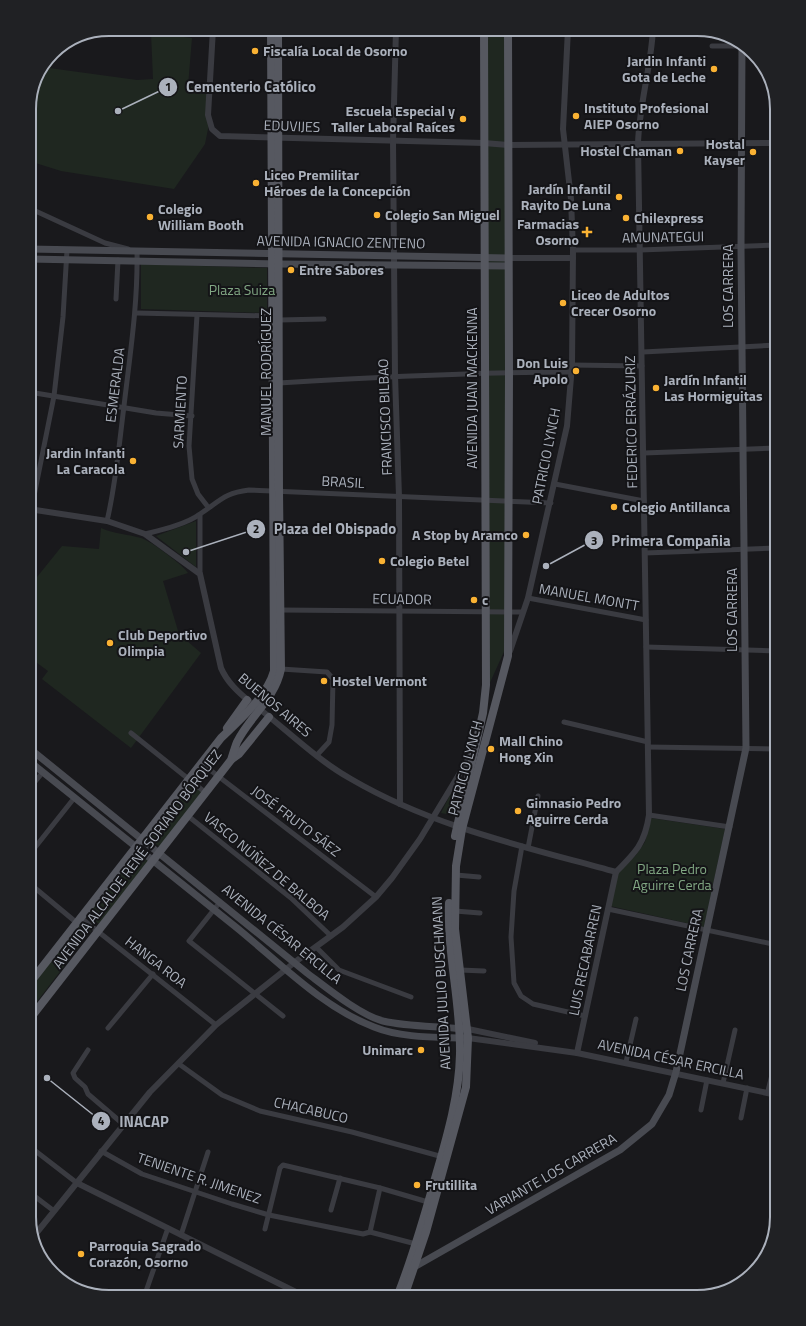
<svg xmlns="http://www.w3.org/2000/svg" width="806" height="1326" viewBox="0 0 806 1326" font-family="'Titillium Web',sans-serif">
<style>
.green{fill:#1f2720}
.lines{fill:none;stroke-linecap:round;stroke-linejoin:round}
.minor{stroke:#3a3b41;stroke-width:5}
.tertiary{stroke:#3a3b41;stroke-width:6}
.secondary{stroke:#484a51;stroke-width:7}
.primary{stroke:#565860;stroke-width:8}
.poi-dot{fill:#fab233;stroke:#141417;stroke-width:1.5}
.labels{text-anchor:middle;stroke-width:4;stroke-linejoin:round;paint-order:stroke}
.poi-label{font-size:14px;font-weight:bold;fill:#abb1bc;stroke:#141417;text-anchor:start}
.street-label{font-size:14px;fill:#abb1bc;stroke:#141417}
.park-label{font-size:14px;fill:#81a783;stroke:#141417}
.rim{fill:none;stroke:#abb1bc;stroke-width:2}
.leader{fill:none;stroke:#abb1bc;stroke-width:1.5}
.callout-dot{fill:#abb1bc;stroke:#141417;stroke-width:1.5}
.mark-label{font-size:12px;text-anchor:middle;font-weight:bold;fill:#111}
.callout-label{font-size:15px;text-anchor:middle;font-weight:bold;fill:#abb1bc;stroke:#141417;stroke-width:4;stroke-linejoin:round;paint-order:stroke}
</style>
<rect width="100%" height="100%" fill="#19191c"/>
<!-- green -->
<g class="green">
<polygon points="487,29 506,29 507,645 488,687"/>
<path d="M151 33 192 38 188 86 208 89 209 124 205 144 174 189 61 171 29 161C29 131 24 93 42 67L137 80 153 79Z"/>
<polygon points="141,264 267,268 267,313 141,309"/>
<polygon points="196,521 196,567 156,536"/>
<path d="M101 528C114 534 127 534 141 538 151 541 183 565 188 573L163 581 179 634 201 653 131 748 42 679 48 671 29 657V587L62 546 99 549Z"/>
<polygon points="462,781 457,816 441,813 456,783"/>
<polygon points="191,782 202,792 160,847 148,838"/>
<polygon points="651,818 725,829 704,927 610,906 618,873 636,855 645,842"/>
<polygon points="135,850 148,861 99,924 86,914"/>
<polygon points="80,922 91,931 29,1012 29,989"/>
</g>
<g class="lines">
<!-- minor -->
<g class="minor">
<polyline points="712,46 742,46"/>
<polyline points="29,208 105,243 128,249"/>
<polyline points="573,250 640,250 777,245"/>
<polyline points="116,299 118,260"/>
<polyline points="136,313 271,316"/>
<polyline points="197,315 189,446 192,479 198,494 208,507"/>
<polyline points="279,320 324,319"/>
<polyline points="643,352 777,345"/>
<polyline points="572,365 642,366"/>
<path d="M279 383C376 377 474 372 571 372"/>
<polyline points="29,392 156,413 192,416"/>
<polyline points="644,453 777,448"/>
<polyline points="555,484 644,501"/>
<polyline points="29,521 54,396 63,317 67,250"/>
<path d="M107 521C116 483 119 445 124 406 130 354 138 304 137 251H136"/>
<path d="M145 534C161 530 187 524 200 514 220 501 224 493 249 490L551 503"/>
<polyline points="645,553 777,548"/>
<polyline points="200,574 200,515"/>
<polyline points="528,598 646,620"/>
<polyline points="281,610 523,612"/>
<polyline points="646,647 777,651"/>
<polyline points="281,669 327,672 333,679 332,725 329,742 317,755"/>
<polyline points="564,722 648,742"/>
<polyline points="131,733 206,793"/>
<polyline points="648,747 777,749"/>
<polyline points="201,763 376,897"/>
<polyline points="29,789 43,772"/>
<polyline points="649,815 730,827"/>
<polyline points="188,816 291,898 331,936"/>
<polyline points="522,846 514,891 511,937 514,983 521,996 533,1004 585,1016"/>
<polyline points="528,848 538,796"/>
<polyline points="29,855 75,797"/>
<polyline points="456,875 479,877"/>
<polyline points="29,883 77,923"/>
<polyline points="220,902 189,941 283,1016"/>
<polyline points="608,909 777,945"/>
<polyline points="455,911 480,913"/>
<polyline points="81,918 216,1025"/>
<polyline points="316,947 339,970 411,997"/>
<polyline points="460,970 484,971"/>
<polyline points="108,1028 153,974"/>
<polyline points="88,1050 73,1073 75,1078 85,1087 88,1094 123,1124"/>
<polyline points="626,1062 636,1019"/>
<polyline points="179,1064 222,1095 260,1111 352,1132 443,1157"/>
<polyline points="723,1083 735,1030"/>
<polyline points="701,1110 707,1080"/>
<polyline points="741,1118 747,1088"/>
<polyline points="775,1129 777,1119"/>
<polyline points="29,1146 77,1183"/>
<polyline points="101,1151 142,1174 232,1204 269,1215 363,1234 370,1232 416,1244"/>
<polyline points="29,1192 54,1211"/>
<polyline points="331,1210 340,1178"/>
<polyline points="265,1229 280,1168 283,1165 380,1188 428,1202"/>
<polyline points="370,1232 380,1188"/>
<polyline points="181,1235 208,1152"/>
<polyline points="144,1297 168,1228"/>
</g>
<!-- tertiary -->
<g class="tertiary">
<polyline points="213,29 208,115 212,129 220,136 484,143 508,145 777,143"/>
<polyline points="396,29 393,141 395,375 399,497 400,804"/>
<polyline points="508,258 573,258"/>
<path d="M29 509 107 521 145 534 200 574 221 668C227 682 238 692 250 702"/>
<polyline points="510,651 528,598 567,426 572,365 573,250 571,199 563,129 568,29"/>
<path d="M257 707C288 731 317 760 351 779 433 827 526 847 616 872"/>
<path d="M616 872C636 852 645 843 649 815L638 144C639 105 651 68 653 29"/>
<polyline points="468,1029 535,1043"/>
<polyline points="468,1038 577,1053 777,1095"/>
<polyline points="577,1053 616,872"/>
<polyline points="768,1093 777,1057"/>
<polyline points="77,1183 306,1297"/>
<polyline points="34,1236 150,1092 216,1025 295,962 343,927 376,897 392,878 420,839 472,753"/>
</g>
<!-- secondary -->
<g class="secondary">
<polyline points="29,249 508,258"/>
<polyline points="29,259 279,264 508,266"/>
<path d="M29 748 307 973C327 988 360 1015 383 1021 409 1027 437 1026 463 1029"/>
<path d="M29 761C98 817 168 872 237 928 280 963 322 1007 374 1027 401 1038 435 1037 464 1038"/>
<polyline points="412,1265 416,1266 620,1150 652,1124 669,1095 676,1072 746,748 741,247 742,43"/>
</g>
<!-- primary -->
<g class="primary">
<polyline points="227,728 247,700"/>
<polyline points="232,759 239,754 269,717"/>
<polyline points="455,836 483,713 486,685 484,29"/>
<path d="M29 984 221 738C239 721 267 696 274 671L271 29"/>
<path d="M29 1020 231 760C233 754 235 747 237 742 250 716 275 699 281 669L279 491 278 29"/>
<path d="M397 1297C412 1259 423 1221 434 1182 446 1140 459 1098 460 1054 461 1004 447 954 449 903"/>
<polyline points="404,1297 426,1232 466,1087 468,1038 455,929 456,866 462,829 508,656 509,372 508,29"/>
</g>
</g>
<!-- markers -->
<g class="poi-dot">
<circle cx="255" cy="51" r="4"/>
<circle cx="714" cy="69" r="4"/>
<circle cx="576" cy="116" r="4"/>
<circle cx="463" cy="119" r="4"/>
<circle cx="680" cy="151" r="4"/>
<circle cx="753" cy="152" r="4"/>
<circle cx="256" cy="183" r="4"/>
<circle cx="619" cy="197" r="4"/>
<circle cx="377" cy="215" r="4"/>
<circle cx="150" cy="217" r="4"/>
<circle cx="626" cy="218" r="4"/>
<path d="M585 226h4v4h4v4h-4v4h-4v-4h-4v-4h4z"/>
<circle cx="291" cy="270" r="4"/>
<circle cx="563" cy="303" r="4"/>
<circle cx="576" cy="371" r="4"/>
<circle cx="656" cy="388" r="4"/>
<circle cx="133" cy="461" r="4"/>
<circle cx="614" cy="507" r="4"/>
<circle cx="526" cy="535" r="4"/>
<circle cx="382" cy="561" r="4"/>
<circle cx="474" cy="600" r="4"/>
<circle cx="110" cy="643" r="4"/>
<circle cx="324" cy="681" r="4"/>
<circle cx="491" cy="749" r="4"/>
<circle cx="518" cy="811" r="4"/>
<circle cx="421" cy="1050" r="4"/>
<circle cx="417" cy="1185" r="4"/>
<circle cx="81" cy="1254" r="4"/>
</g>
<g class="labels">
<!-- poi labels -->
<g class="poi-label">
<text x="263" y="56">Fiscalía Local de Osorno</text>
<text x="706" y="66" text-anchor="end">Jardin Infanti<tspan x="706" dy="16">Gota de Leche</tspan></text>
<text x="584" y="113">Instituto Profesional<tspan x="584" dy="16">AIEP Osorno</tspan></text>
<text x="455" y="116" text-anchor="end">Escuela Especial y<tspan x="455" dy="16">Taller Laboral Raíces</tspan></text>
<text x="745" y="149" text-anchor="end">Hostal<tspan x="745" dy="16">Kayser</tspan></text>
<text x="672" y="156" text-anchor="end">Hostel Chaman</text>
<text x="264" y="180">Liceo Premilitar<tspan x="264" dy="16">Héroes de la Concepción</tspan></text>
<text x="611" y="194" text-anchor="end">Jardín Infantil<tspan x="611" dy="16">Rayito De Luna</tspan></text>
<text x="158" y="214">Colegio<tspan x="158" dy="16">William Booth</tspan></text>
<text x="385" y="220">Colegio San Miguel</text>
<text x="634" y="223">Chilexpress</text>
<text x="579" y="229" text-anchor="end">Farmacias<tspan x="579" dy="16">Osorno</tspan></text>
<text x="299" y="275">Entre Sabores</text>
<text x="571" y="300">Liceo de Adultos<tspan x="571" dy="16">Crecer Osorno</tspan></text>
<text x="568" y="368" text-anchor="end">Don Luis<tspan x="568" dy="16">Apolo</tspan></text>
<text x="664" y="385">Jardín Infantil<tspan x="664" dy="16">Las Hormiguitas</tspan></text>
<text x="125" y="458" text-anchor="end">Jardin Infanti<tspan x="125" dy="16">La Caracola</tspan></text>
<text x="622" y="512">Colegio Antillanca</text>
<text x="518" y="540" text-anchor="end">A Stop by Aramco</text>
<text x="390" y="566">Colegio Betel</text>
<text x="482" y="605">c</text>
<text x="118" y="640">Club Deportivo<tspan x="118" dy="16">Olimpia</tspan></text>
<text x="332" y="686">Hostel Vermont</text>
<text x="499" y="746">Mall Chino<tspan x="499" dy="16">Hong Xin</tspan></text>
<text x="526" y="808">Gimnasio Pedro<tspan x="526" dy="16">Aguirre Cerda</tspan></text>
<text x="413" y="1055" text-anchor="end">Unimarc</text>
<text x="425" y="1190">Frutillita</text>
<text x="89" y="1251">Parroquia Sagrado<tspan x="89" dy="16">Corazón, Osorno</tspan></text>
</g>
<!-- street labels -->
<g class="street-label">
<text transform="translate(292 126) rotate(2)" y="5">EDUVIJES</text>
<text transform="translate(663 237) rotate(-1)" y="5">AMUNATEGUI</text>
<text transform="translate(341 242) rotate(1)" y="5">AVENIDA IGNACIO ZENTENO</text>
<text transform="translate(728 286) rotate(-90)" y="5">LOS CARRERA</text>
<text transform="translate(266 372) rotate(-90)" y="5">MANUEL RODRÍGUEZ</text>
<text transform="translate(115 385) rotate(-83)" y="5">ESMERALDA</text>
<text transform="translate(472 388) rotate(-90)" y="5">AVENIDA JUAN MACKENNA</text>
<text transform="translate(180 412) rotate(-87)" y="5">SARMIENTO</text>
<text transform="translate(385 417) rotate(-92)" y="5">FRANCISCO BILBAO</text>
<text transform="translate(631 422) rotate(-91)" y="5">FEDERICO ERRÁZURIZ</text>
<text transform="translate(546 456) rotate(-79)" y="5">PATRICIO LYNCH</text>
<text transform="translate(343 482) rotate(3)" y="5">BRASIL</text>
<text transform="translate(589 597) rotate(10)" y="5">MANUEL MONTT</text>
<text transform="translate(402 599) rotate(1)" y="5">ECUADOR</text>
<text transform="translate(732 610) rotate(-90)" y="5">LOS CARRERA</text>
<text transform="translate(275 705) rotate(40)" y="5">BUENOS AIRES</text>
<text transform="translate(465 768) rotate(-75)" y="5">PATRICIO LYNCH</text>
<text transform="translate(296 821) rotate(37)" y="5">JOSÉ FRUTO SÁEZ</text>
<text transform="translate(137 859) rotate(-53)" y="5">AVENIDA ALCALDE RENÉ SORIANO BÓRQUEZ</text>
<text transform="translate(267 866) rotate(40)" y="5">VASCO NÚÑEZ DE BALBOA</text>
<text transform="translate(282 934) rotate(39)" y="5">AVENIDA CÉSAR ERCILLA</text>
<text transform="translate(689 950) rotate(-78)" y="5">LOS CARRERA</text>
<text transform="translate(585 960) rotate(-78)" y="5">LUIS RECABARREN</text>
<text transform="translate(156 962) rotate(38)" y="5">HANGA ROA</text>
<text transform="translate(441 983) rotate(-93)" y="5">AVENIDA JULIO BUSCHMANN</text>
<text transform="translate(671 1059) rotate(12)" y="5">AVENIDA CÉSAR ERCILLA</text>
<text transform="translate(311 1110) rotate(13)" y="5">CHACABUCO</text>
<text transform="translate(551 1174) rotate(-30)" y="5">VARIANTE LOS CARRERA</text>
<text transform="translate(199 1178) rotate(19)" y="5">TENIENTE R. JIMENEZ</text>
</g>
<!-- park labels -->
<g class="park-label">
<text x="242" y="295">Plaza Suiza</text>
<text x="672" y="874">Plaza Pedro<tspan x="672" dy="16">Aguirre Cerda</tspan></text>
</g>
</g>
<!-- crop -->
<path d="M0 0H806V1326H0ZM109 36H697A73 73 0 0 1 770 109V1217A73 73 0 0 1 697 1290H109A73 73 0 0 1 36 1217V109A73 73 0 0 1 109 36Z" fill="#202124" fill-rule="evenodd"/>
<path class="rim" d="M109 36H697A73 73 0 0 1 770 109V1217A73 73 0 0 1 697 1290H109A73 73 0 0 1 36 1217V109A73 73 0 0 1 109 36Z"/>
<!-- callouts -->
<path class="leader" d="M118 111L168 87M186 552L256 529M546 566L594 540M47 1078L101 1121"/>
<g class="callout-dot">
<circle cx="118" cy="111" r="4"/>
<circle cx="186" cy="552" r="4"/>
<circle cx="546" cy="566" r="4"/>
<circle cx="47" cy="1078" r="4"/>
<circle cx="168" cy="87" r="10"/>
<circle cx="256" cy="529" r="10"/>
<circle cx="594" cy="540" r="10"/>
<circle cx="101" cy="1121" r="10"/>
</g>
<g class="mark-label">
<text x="168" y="91">1</text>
<text x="256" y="533">2</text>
<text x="594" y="545">3</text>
<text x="101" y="1125">4</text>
</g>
<g class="callout-label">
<text x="251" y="92">Cementerio Católico</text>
<text x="335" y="534">Plaza del Obispado</text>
<text x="671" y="546">Primera Compañia</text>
<text x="144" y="1127">INACAP</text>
</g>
</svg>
